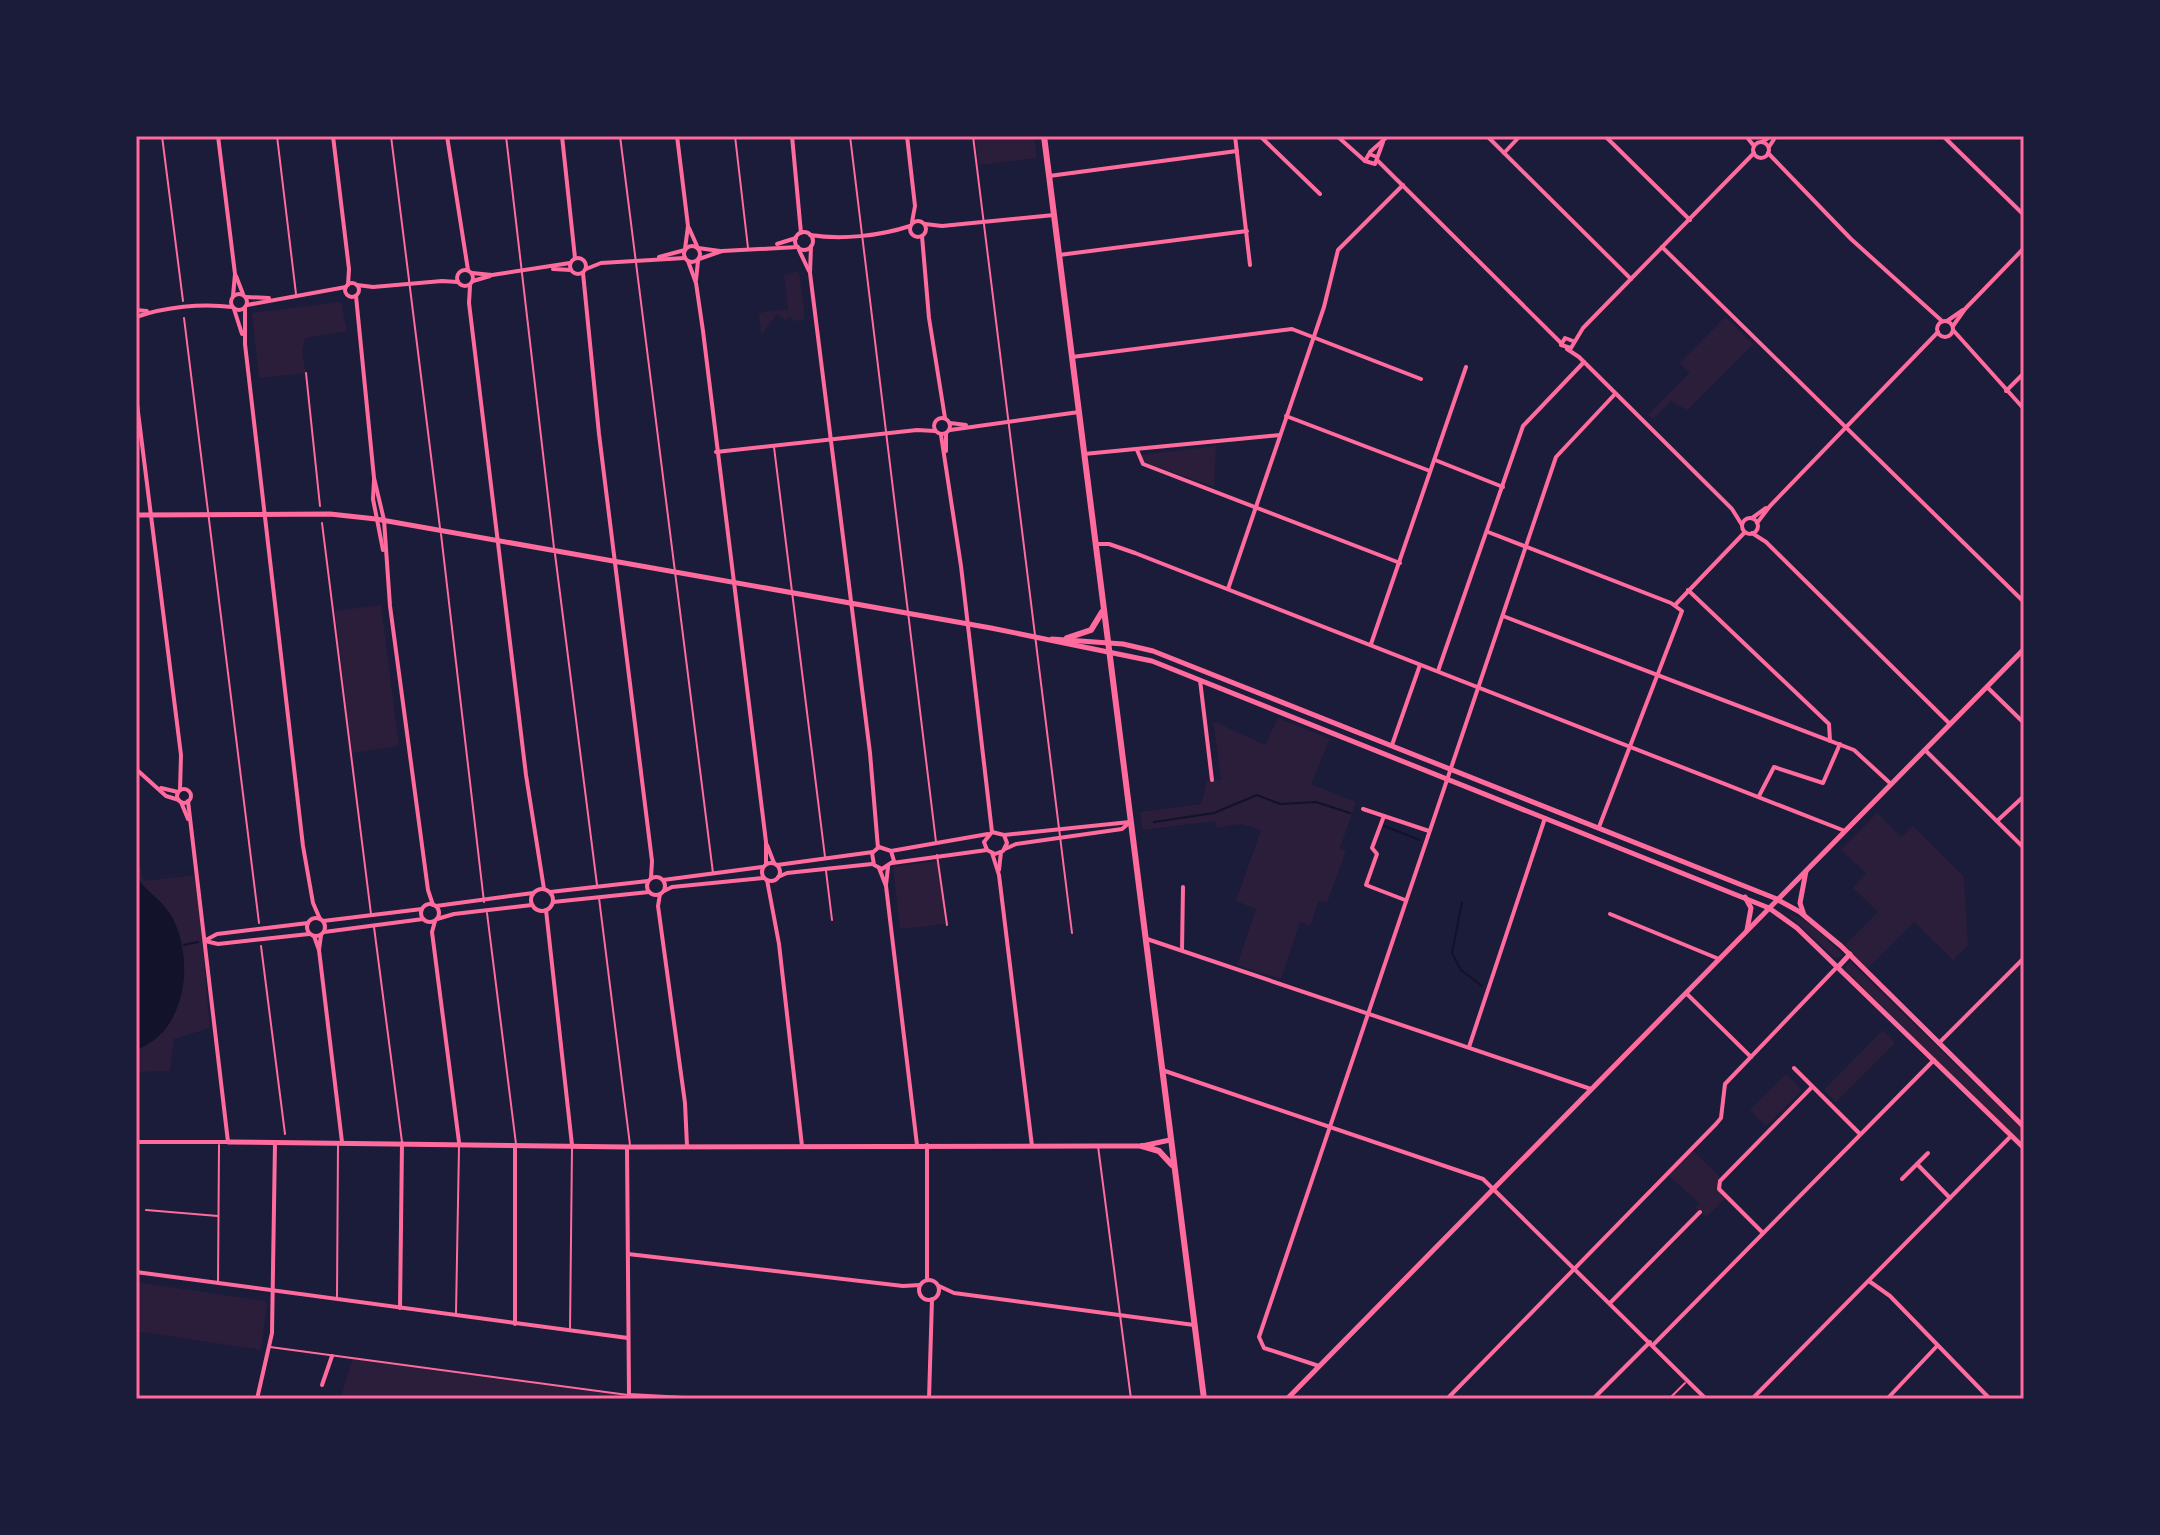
<svg xmlns="http://www.w3.org/2000/svg" width="2160" height="1535" viewBox="0 0 2160 1535" font-family="Bitter,serif">
<style>
.green{fill:#2a1e3b}
.water{fill:#12122b}
.lines{fill:none;stroke-linecap:round;stroke-linejoin:round}
.stream{stroke:#12122b;stroke-width:2}
.service{stroke:#ff6b9d;stroke-width:2}
.minor{stroke:#ff6b9d;stroke-width:4}
.tertiary{stroke:#ff6b9d;stroke-width:5}
.secondary{stroke:#ff6b9d;stroke-width:5}
.primary{stroke:#ff6b9d;stroke-width:6}
.neatline{fill:none;stroke:#ff6b9d;stroke-width:3}
</style>
<rect width="100%" height="100%" fill="#1b1b3a"/>
<!-- green -->
<g class="green">
<polygon points="975,136 1034,136 1037,158 979,165"/>
<polygon points="799,271 805,320 795,321 789,316 786,321 777,314 761,335 759,313 788,309 784,275"/>
<polygon points="341,302 347,331 305,338 302,353 306,373 259,378 252,313"/>
<polygon points="1725,317 1753,344 1687,410 1671,401 1653,419 1648,415 1690,373 1680,363"/>
<polygon points="1216,446 1214,487 1144,462 1141,455"/>
<polygon points="381,605 399,746 352,753 335,611"/>
<polygon points="1278,718 1330,739 1311,784 1356,802 1340,848 1346,851 1327,903 1319,901 1310,926 1300,922 1281,979 1237,965 1256,909 1236,901 1261,830 1241,824 1216,828 1215,821 1143,830 1140,812 1201,804 1207,781 1221,779 1213,721 1265,745"/>
<polygon points="1877,813 1901,837 1913,826 1964,877 1968,945 1953,960 1914,922 1866,970 1843,947 1878,912 1853,888 1866,873 1841,850"/>
<polygon points="136,851 144,881 196,875 210,1028 174,1039 170,1071 136,1072"/>
<polygon points="938,861 945,924 900,929 893,867"/>
<polygon points="1787,913 1810,923 1843,955 1836,959"/>
<polygon points="1850,962 2024,1131 2024,1145 1846,971 1845,967"/>
<polygon points="1883,1030 1895,1043 1836,1102 1824,1090"/>
<polygon points="1786,1074 1802,1090 1766,1126 1750,1110"/>
<polygon points="1691,1149 1721,1178 1719,1187 1727,1197 1706,1217 1695,1207 1699,1203 1667,1174"/>
<polygon points="136,1282 264,1301 267,1304 261,1350 136,1331"/>
<polygon points="353,1358 620,1394 619,1399 340,1399"/>
</g>
<!-- water -->
<path class="water" d="M136 876C146 892 163 900 172 917 195 960 187 1032 136 1050Z"/>
<g class="lines">
<!-- stream -->
<g class="stream">
<polyline points="1154,822 1214,813 1257,795 1280,804 1316,802 1350,813"/>
<polyline points="1384,826 1420,840"/>
<polyline points="1462,902 1452,953 1461,970 1482,986"/>
<polyline points="184,945 198,942"/>
</g>
<!-- service -->
<g class="service">
<polyline points="162,136 183,301"/>
<polyline points="277,136 296,294"/>
<polyline points="391,136 440,528"/>
<polyline points="506,136 554,548"/>
<polyline points="620,136 713,873"/>
<polyline points="735,136 748,248"/>
<polyline points="850,136 936,842"/>
<polyline points="973,136 1072,933"/>
<polyline points="184,318 259,923"/>
<polyline points="306,373 320,506"/>
<polyline points="774,447 825,857"/>
<polyline points="322,523 371,914"/>
<polyline points="441,534 484,902"/>
<polyline points="555,554 597,885"/>
<polyline points="937,855 947,925"/>
<polyline points="826,871 832,920"/>
<polyline points="599,898 630,1145"/>
<polyline points="487,913 516,1144"/>
<polyline points="374,927 402,1142"/>
<polyline points="261,946 285,1134"/>
<polyline points="1098,1146 1131,1399"/>
<polyline points="146,1210 218,1216"/>
<polyline points="218,1283 219,1145"/>
<polyline points="337,1297 338,1144"/>
<polyline points="456,1313 459,1147"/>
<polyline points="570,1330 572,1148"/>
<polyline points="270,1347 628,1395"/>
<polyline points="1669,1399 1685,1383"/>
</g>
<!-- minor -->
<g class="minor">
<polyline points="218,136 235,274 233,296"/>
<polyline points="333,136 349,269 348,285"/>
<polyline points="447,136 468,270"/>
<polyline points="562,136 575,258"/>
<polyline points="677,136 688,226 685,249"/>
<polyline points="792,136 801,233"/>
<polyline points="907,136 915,206 912,222"/>
<polyline points="1235,136 1250,265"/>
<polyline points="1260,136 1320,194"/>
<polyline points="1337,136 1365,161"/>
<polyline points="1487,136 1631,279"/>
<polyline points="1605,136 1690,220"/>
<polyline points="1746,136 1754,146"/>
<polyline points="1943,136 2024,215"/>
<polyline points="1762,142 1771,136"/>
<circle cx="1761" cy="150" r="8"/>
<polyline points="1769,147 1776,136"/>
<polyline points="1370,152 1388,136"/>
<polyline points="1504,153 1520,136"/>
<polyline points="1768,153 1851,239 1942,321"/>
<polyline points="1377,157 1369,154 1365,161 1375,164 1383,142"/>
<polyline points="1377,160 1561,343"/>
<polyline points="1049,176 1237,151"/>
<circle cx="918" cy="229" r="8"/>
<polyline points="925,224 942,226 1054,215"/>
<polyline points="689,228 697,246"/>
<circle cx="804" cy="241" r="9"/>
<path d="M810 235C841 240 880 236 910 226"/>
<polyline points="922,236 929,318 945,418"/>
<polyline points="777,244 796,238"/>
<circle cx="692" cy="254" r="8"/>
<polyline points="811,246 810,273 870,753 878,848"/>
<polyline points="1662,247 2024,602"/>
<polyline points="698,248 720,251"/>
<polyline points="799,250 809,271"/>
<polyline points="1059,255 1247,231"/>
<polyline points="659,257 685,250"/>
<circle cx="578" cy="266" r="8"/>
<polyline points="699,259 722,251 798,247"/>
<polyline points="688,261 696,283 703,331 766,842 766,864"/>
<polyline points="553,269 571,270"/>
<polyline points="586,269 601,263 685,258"/>
<circle cx="465" cy="278" r="8"/>
<polyline points="472,273 492,275 570,263"/>
<polyline points="583,273 599,434 652,861 651,878"/>
<polyline points="236,276 243,294"/>
<polyline points="696,280 698,261"/>
<polyline points="473,281 490,276"/>
<circle cx="352" cy="290" r="7"/>
<polyline points="357,285 373,287 442,281 458,282"/>
<polyline points="470,286 469,303 526,775 544,889"/>
<circle cx="239" cy="302" r="8"/>
<polyline points="356,296 374,478 384,520 390,606 428,890 433,905"/>
<polyline points="246,297 269,298"/>
<polyline points="247,305 346,287"/>
<polyline points="245,308 245,344 303,846 313,903 320,919"/>
<polyline points="234,309 242,334"/>
<polyline points="136,310 147,311"/>
<path d="M136 317C165 307 201 303 232 307"/>
<polyline points="1947,321 1963,310"/>
<circle cx="1945" cy="329" r="8"/>
<polyline points="1953,326 1965,309 2024,248"/>
<polyline points="1953,330 2024,409"/>
<polyline points="1573,341 1565,338 1561,345 1571,348 1583,328 1754,153"/>
<polyline points="1567,349 1579,357 1732,509 1742,525"/>
<polyline points="1072,357 1292,329 1421,379"/>
<polyline points="2006,391 2024,373"/>
<polyline points="136,396 181,755 180,790"/>
<polyline points="1286,416 1430,471"/>
<circle cx="942" cy="426" r="8"/>
<polyline points="950,423 966,425"/>
<polyline points="950,430 1079,412"/>
<polyline points="941,435 961,566 992,832"/>
<polyline points="1137,450 1143,464 1400,563"/>
<polyline points="946,451 946,434"/>
<polyline points="716,452 917,430 935,431"/>
<polyline points="1084,454 1280,435"/>
<polyline points="1435,460 1503,487"/>
<polyline points="374,480 373,499 383,550"/>
<polyline points="1752,518 1766,508"/>
<circle cx="1750" cy="526" r="8"/>
<polyline points="1757,523 1770,506 1938,332"/>
<polyline points="1488,532 1671,603 1682,611 1599,827"/>
<polyline points="1752,533 1766,542 1950,724"/>
<polyline points="1097,544 1109,544 1135,553 1845,831"/>
<polyline points="1228,589 1324,307 1338,250 1403,185"/>
<polyline points="1688,590 1829,724 1830,741"/>
<polyline points="1675,605 1745,532"/>
<polyline points="1503,616 1854,750 1891,784"/>
<polyline points="1371,644 1466,367"/>
<polyline points="1438,671 1523,426 1584,362"/>
<polyline points="1200,680 1212,780"/>
<polyline points="1987,687 2024,723"/>
<polyline points="1392,745 1420,665"/>
<polyline points="1925,750 2024,848"/>
<polyline points="136,769 166,796 179,800"/>
<polyline points="161,788 178,792"/>
<circle cx="184" cy="796" r="7"/>
<polyline points="1759,796 1774,767 1823,783 1840,744"/>
<polyline points="181,802 188,819"/>
<polyline points="1363,809 1384,816 1372,848 1377,854 1366,885 1405,900"/>
<polyline points="1384,816 1429,831"/>
<polyline points="1997,821 2024,796"/>
<polyline points="1004,835 1007,843 1003,851 995,854 987,850 984,842 992,832 1004,835 1130,822"/>
<polyline points="767,845 774,863"/>
<polyline points="1005,849 1016,844 1122,829 1130,822"/>
<polyline points="891,851 894,861 882,869 874,865 872,853 879,847 891,851 988,834"/>
<polyline points="992,853 999,875 1032,1146"/>
<circle cx="771" cy="872" r="9"/>
<polyline points="892,863 987,850"/>
<polyline points="777,865 873,852"/>
<polyline points="879,868 886,886 917,1145"/>
<polyline points="999,870 1001,852"/>
<circle cx="656" cy="886" r="9"/>
<polyline points="778,877 787,873 872,864"/>
<polyline points="663,880 762,867"/>
<polyline points="767,880 779,944 802,1146"/>
<polyline points="886,885 888,867"/>
<circle cx="542" cy="900" r="11"/>
<polyline points="664,891 672,887 763,878"/>
<polyline points="550,892 648,881"/>
<polyline points="660,894 658,906 685,1103 687,1146"/>
<polyline points="553,902 649,892"/>
<circle cx="430" cy="913" r="9"/>
<polyline points="436,906 533,893"/>
<polyline points="546,910 572,1145"/>
<polyline points="1610,914 1719,959"/>
<circle cx="316" cy="927" r="9"/>
<polyline points="437,919 454,914 532,905"/>
<polyline points="323,921 422,909"/>
<polyline points="435,921 432,932 459,1142"/>
<polyline points="324,932 423,919"/>
<polyline points="314,936 319,950 342,1142"/>
<polyline points="1147,939 1591,1089"/>
<polyline points="206,940 217,934 308,923"/>
<polyline points="205,941 218,944 309,934"/>
<polyline points="319,950 321,935"/>
<polyline points="1182,950 1183,887"/>
<polyline points="1686,993 1751,1057"/>
<polyline points="1939,1043 2024,958"/>
<polyline points="1469,1047 1545,818"/>
<polyline points="1794,1068 1860,1134"/>
<polyline points="1162,1070 1483,1179 1706,1399"/>
<polyline points="136,1142 228,1142 188,801"/>
<polyline points="515,1146 515,1324"/>
<polyline points="627,1147 629,1395 703,1399"/>
<polyline points="1917,1164 1950,1198"/>
<polyline points="1902,1179 1928,1153"/>
<polyline points="1763,1233 1719,1189 1720,1181 1812,1087"/>
<polyline points="628,1254 903,1286 920,1285"/>
<polyline points="136,1272 628,1338"/>
<circle cx="929" cy="1290" r="10"/>
<polyline points="927,1280 927,1145"/>
<polyline points="1869,1281 1890,1296 1990,1399"/>
<polyline points="939,1286 954,1293 1194,1325"/>
<polyline points="1610,1303 1700,1212"/>
<polyline points="400,1308 402,1143"/>
<polyline points="1653,1345 1934,1060"/>
<polyline points="1319,1366 1264,1348 1259,1337 1556,457 1615,394"/>
<polyline points="322,1385 332,1356"/>
<polyline points="257,1399 272,1333 275,1143"/>
<polyline points="929,1399 932,1299"/>
<polyline points="1447,1399 1716,1124 1721,1118 1725,1084 1837,967"/>
<polyline points="1593,1399 1650,1342"/>
<polyline points="1752,1399 2011,1136"/>
<polyline points="1887,1399 1937,1346"/>
</g>
<!-- tertiary -->
<g class="tertiary">
<polyline points="1778,900 1800,912 1841,946 2024,1127"/>
<polyline points="1769,908 1797,928 2024,1148"/>
<polyline points="1838,967 1850,954"/>
<polyline points="228,1142 627,1147 1098,1146 1142,1146 1170,1140"/>
</g>
<!-- secondary -->
<g class="secondary">
<polyline points="136,515 330,514 376,519 991,628 1152,661 1769,908"/>
<polyline points="1052,639 1123,644 1153,651 1777,899"/>
<polyline points="1745,897 1751,908 1747,930"/>
<polyline points="1804,915 1800,903 1806,871"/>
<polyline points="1287,1399 2024,649"/>
</g>
<!-- primary -->
<g class="primary">
<polyline points="1044,136 1204,1399"/>
<polyline points="1067,638 1091,630 1102,612"/>
<polyline points="1142,1146 1159,1151 1172,1165"/>
</g>
</g>
<!-- border -->
<rect width="2160" height="1535" fill="none" stroke="#1b1b3a" stroke-width="276"/>
<rect x="138" y="138" width="1884" height="1259" class="neatline"/>
</svg>
